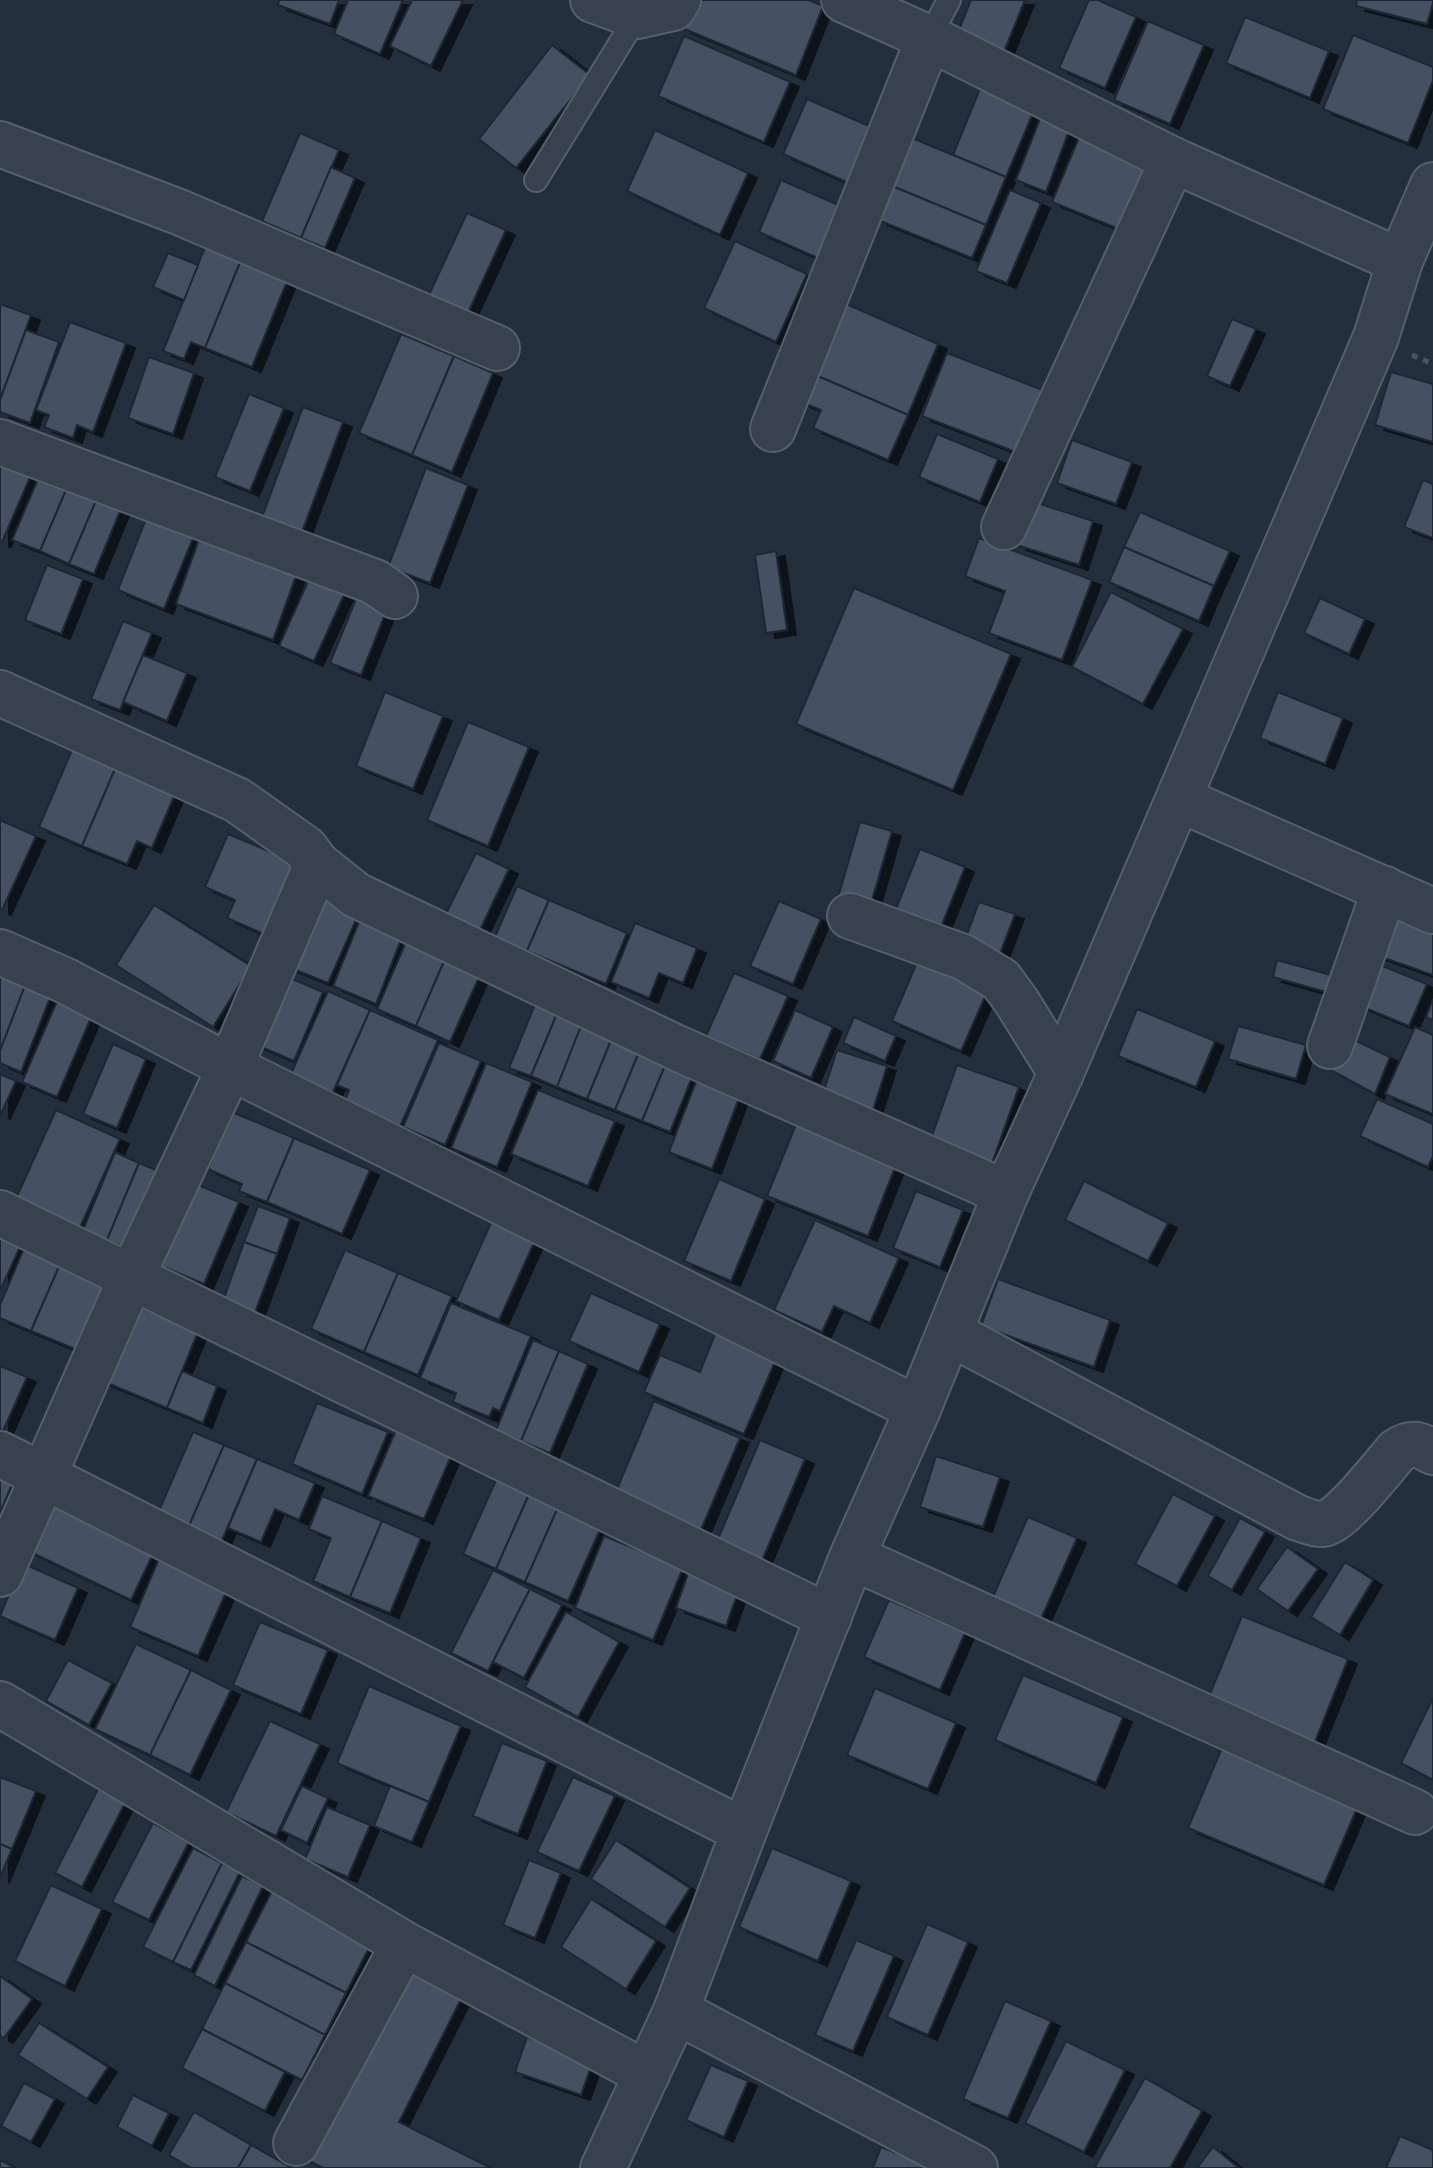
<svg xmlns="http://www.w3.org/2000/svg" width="1433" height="2168" viewBox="0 0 1433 2168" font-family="'Public Sans',sans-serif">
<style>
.building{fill:#455162;stroke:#1f2835;stroke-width:2;filter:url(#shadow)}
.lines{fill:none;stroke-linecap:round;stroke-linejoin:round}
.lane-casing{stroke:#565f6c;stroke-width:26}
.street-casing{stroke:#565f6c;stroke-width:48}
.path{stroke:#44595c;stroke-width:5;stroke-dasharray:6 6;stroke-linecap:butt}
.lane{stroke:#38414e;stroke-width:22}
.street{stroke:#38414e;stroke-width:44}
</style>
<defs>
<filter id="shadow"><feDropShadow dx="9" dy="5" stdDeviation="0" flood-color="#0009"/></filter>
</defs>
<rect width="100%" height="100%" fill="#242f3e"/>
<!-- building -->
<g class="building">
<polygon points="279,0 339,0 330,24 278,5"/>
<polygon points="348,0 403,0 380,54 334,34"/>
<polygon points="412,0 463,0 431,66 390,46"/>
<polygon points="693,0 809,0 823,6 796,75 682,28"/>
<polygon points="971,0 1025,0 1003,54 957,35"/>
<polygon points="1089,0 1098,0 1136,17 1105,88 1059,68"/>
<polygon points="1357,0 1433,0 1433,3 1427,24 1356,6"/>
<polygon points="1245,17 1329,51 1310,98 1226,63"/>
<polygon points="1148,21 1204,45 1170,124 1114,100"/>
<polygon points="1353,35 1433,67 1433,80 1408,143 1323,109"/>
<polygon points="684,36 790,82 764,142 658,96"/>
<polygon points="552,45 590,75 516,168 479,139"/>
<polygon points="981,86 1035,108 1006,177 953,155"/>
<polygon points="807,99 885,133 860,188 783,154"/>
<polygon points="1044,109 1073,120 1046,192 1016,180"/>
<polygon points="1083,128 1154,157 1124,231 1052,202"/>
<polygon points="655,130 748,173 720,235 627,191"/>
<polygon points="300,133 339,150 301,238 262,221"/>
<polygon points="912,138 1006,177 986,225 892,186"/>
<polygon points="331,167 355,178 325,248 301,238"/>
<polygon points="781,180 850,210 827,262 759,232"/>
<polygon points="892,186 986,225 972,258 878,220"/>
<polygon points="1010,190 1041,203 1007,283 976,271"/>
<polygon points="467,213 506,230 466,317 427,299"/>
<polygon points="735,241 807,274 776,342 704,308"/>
<polygon points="206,245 241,260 205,348 191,342 184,359 163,351"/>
<polygon points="168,253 198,265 184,300 153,287"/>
<polygon points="241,260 288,279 252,367 205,348"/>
<polygon points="844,303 938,344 908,415 813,374"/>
<polygon points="0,304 31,315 0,400"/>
<polygon points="1232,319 1256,329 1230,386 1207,376"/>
<polygon points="70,322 126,343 93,432 77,425 73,438 44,427 49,415 36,410"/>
<polygon points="26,330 59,342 30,423 0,412 0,400"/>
<polygon points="401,334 454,356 412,455 359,433"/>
<polygon points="947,353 1045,391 1021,454 922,416"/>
<polygon points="454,356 493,373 452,472 412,455"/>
<polygon points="149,357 194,373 173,434 128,418"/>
<polygon points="1391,372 1433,384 1433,442 1375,425"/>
<polygon points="813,374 908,415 888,460 813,428 821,410 801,402"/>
<polygon points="249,394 284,408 250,491 215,477"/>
<polygon points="303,407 343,422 302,532 262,517"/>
<polygon points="937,434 998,459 980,502 919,477"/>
<polygon points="1072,440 1132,462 1116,504 1057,483"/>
<polygon points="0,454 34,468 2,542 0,542"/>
<polygon points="44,465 72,476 40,551 12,540"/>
<polygon points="426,468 468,485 430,583 388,567"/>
<polygon points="72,476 101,489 69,564 40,551"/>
<polygon points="1423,480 1433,484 1433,538 1404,527"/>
<polygon points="101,489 125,499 94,574 69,564"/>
<polygon points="1031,501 1093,521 1079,565 1017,545"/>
<polygon points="1140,512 1230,551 1214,586 1124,547"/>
<polygon points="146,519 193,538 164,609 118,590"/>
<polygon points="204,525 302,559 273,640 176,604"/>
<polygon points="979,538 1092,580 1062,660 989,633 1005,591 965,576"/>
<polygon points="1124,547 1214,586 1199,621 1109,582"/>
<polygon points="776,551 787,630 766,633 755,555"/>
<polygon points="47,565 83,579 61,634 25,620"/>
<polygon points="314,568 349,584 314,661 279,646"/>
<polygon points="854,588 1011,654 953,790 796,724"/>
<polygon points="360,589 390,601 361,675 330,663"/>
<polygon points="1111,592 1183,629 1143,704 1072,667"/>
<polygon points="1320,598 1365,619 1349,654 1304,633"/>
<polygon points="123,621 152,633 120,710 91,699"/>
<polygon points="143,655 187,673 167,721 123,702"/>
<polygon points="385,692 443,716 413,789 356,766"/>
<polygon points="1278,692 1343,718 1325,764 1260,738"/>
<polygon points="468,722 529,747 488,846 427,820"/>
<polygon points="75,743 118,762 82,846 39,827"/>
<polygon points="118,762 178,787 152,848 137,841 127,864 82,846"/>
<polygon points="0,820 36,836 2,910 0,909"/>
<polygon points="860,822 892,831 868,914 836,904"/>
<polygon points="228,834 304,866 273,938 227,918 235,900 205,887"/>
<polygon points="920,849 965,867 937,937 892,919"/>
<polygon points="476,853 509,869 478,934 444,918"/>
<polygon points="517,886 549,900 527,951 495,937"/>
<polygon points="313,890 360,911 328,983 281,964"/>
<polygon points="549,900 627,933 606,984 527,951"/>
<polygon points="779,901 821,919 793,984 750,966"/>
<polygon points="979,902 1015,914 999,956 964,943"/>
<polygon points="154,905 251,966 213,1027 116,965"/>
<polygon points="1392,909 1433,923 1433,975 1376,955"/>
<polygon points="361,917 403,934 376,1004 333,986"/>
<polygon points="635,923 697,948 683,983 659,973 649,998 611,982"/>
<polygon points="409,935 448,952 416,1026 377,1009"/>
<polygon points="448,952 483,968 450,1042 416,1026"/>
<polygon points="921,953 991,983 961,1051 892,1021"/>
<polygon points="1277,960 1338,977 1333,994 1273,977"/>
<polygon points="1370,961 1427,984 1409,1026 1356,1004"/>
<polygon points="0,963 29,975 0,1051"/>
<polygon points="278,973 323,992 294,1061 250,1042"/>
<polygon points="734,973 788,996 760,1059 706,1036"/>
<polygon points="29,975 55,985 21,1072 0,1063 0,1051"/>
<polygon points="328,991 370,1010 332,1094 290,1076"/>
<polygon points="58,999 93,1013 57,1097 22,1082"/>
<polygon points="1433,999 1433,1020 1426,1017"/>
<polygon points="536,1002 558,1011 531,1076 509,1068"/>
<polygon points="1137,1009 1215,1041 1196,1087 1118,1056"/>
<polygon points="370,1010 438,1040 399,1129 344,1104 349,1090 337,1085"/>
<polygon points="795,1010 833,1027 811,1078 773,1061"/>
<polygon points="558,1011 583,1021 557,1087 531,1076"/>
<polygon points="854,1017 896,1036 885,1061 843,1043"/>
<polygon points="583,1021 614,1033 587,1099 557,1087"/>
<polygon points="1238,1026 1306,1045 1296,1079 1228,1059"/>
<polygon points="1415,1027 1433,1035 1433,1114 1385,1094"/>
<polygon points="614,1033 642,1045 615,1110 587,1099"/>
<polygon points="1344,1035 1390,1057 1375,1094 1329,1069"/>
<polygon points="439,1043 481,1061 445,1145 403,1127"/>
<polygon points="113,1044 146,1059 117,1128 83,1114"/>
<polygon points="642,1045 669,1056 642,1121 615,1110"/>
<polygon points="837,1050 887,1066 873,1110 823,1094"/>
<polygon points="669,1056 696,1067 670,1132 642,1121"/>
<polygon points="486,1063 532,1082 497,1167 451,1148"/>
<polygon points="957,1065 1019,1087 990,1169 928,1147"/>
<polygon points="701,1069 744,1085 712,1169 669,1152"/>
<polygon points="0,1074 16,1081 1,1114 0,1113"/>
<polygon points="538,1090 615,1121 588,1186 511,1154"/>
<polygon points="1377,1099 1433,1124 1433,1156 1428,1167 1360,1136"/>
<polygon points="56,1110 120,1139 77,1234 13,1205"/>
<polygon points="232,1112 294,1138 267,1202 239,1191 242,1184 208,1169"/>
<polygon points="801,1112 901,1152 868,1236 767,1196"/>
<polygon points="294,1138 370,1170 342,1234 267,1202"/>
<polygon points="115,1152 139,1163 107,1240 83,1230"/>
<polygon points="139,1163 161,1172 129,1249 107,1240"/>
<polygon points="719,1179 765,1199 731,1281 684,1261"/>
<polygon points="1084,1181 1168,1223 1148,1261 1065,1220"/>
<polygon points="191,1182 239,1202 204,1284 157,1264"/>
<polygon points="916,1191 963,1210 940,1267 893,1248"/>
<polygon points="258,1206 290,1218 277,1254 244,1242"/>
<polygon points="494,1216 537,1236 499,1320 456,1301"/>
<polygon points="0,1217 28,1229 0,1291"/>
<polygon points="815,1220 899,1258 870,1323 834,1306 822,1332 774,1310"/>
<polygon points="28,1239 64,1255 31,1331 0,1318 0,1305"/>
<polygon points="244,1242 277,1254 254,1315 222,1304"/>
<polygon points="345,1250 398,1273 364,1352 311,1329"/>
<polygon points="64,1255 112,1275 80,1351 31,1331"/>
<polygon points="398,1273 452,1296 418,1375 364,1352"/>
<polygon points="998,1279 1110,1320 1094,1367 981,1326"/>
<polygon points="591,1293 660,1324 639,1372 569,1341"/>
<polygon points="451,1303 531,1336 500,1411 493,1408 489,1417 453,1402 456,1393 420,1378"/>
<polygon points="132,1304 198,1332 167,1408 100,1380"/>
<polygon points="718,1327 779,1352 744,1434 644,1392 660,1355 700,1372"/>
<polygon points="533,1340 559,1351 521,1441 496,1430"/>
<polygon points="559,1351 588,1364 550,1453 521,1441"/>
<polygon points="0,1366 27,1377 3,1431 0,1430"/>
<polygon points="182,1371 217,1386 203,1423 167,1408"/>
<polygon points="654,1401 740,1438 700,1532 614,1496"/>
<polygon points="317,1403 388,1432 362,1494 292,1464"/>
<polygon points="401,1418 457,1442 424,1519 368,1496"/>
<polygon points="193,1432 224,1445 186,1533 155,1520"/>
<polygon points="760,1440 805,1459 761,1563 716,1544"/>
<polygon points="224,1445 257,1459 219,1547 186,1533"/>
<polygon points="936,1456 1000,1477 983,1527 920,1507"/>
<polygon points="257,1459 315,1483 299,1520 275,1509 261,1542 228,1528"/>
<polygon points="501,1469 534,1483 496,1569 463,1554"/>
<polygon points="0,1471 15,1477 0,1513"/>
<polygon points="534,1483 563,1496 525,1582 496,1569"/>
<polygon points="49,1486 160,1539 131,1600 20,1547"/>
<polygon points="1173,1494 1215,1516 1177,1586 1135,1564"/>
<polygon points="322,1496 382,1521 350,1597 313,1581 331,1538 309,1529"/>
<polygon points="563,1496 606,1516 568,1601 525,1582"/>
<polygon points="1028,1517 1077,1538 1036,1630 988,1608"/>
<polygon points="1240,1518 1265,1532 1232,1590 1208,1576"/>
<polygon points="382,1521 421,1538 390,1613 350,1597"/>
<polygon points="604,1536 683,1568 653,1640 575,1608"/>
<polygon points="164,1547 233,1576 198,1656 130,1627"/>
<polygon points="1287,1547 1318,1569 1288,1611 1257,1589"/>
<polygon points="1345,1562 1373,1580 1340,1635 1311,1617"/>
<polygon points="22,1563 78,1588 55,1640 0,1616"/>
<polygon points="493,1570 530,1589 488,1671 451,1653"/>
<polygon points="689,1571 739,1589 726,1626 676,1608"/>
<polygon points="530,1589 562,1605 524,1678 493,1662"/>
<polygon points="889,1600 965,1633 940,1690 864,1657"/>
<polygon points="566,1612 619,1642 578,1717 525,1687"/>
<polygon points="1242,1616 1348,1659 1312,1749 1205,1706"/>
<polygon points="260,1622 328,1650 301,1714 233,1685"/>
<polygon points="136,1644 191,1670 150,1755 95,1729"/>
<polygon points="68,1660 112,1683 89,1725 46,1701"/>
<polygon points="191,1670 231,1690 190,1775 150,1755"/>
<polygon points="1023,1675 1123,1717 1096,1783 995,1740"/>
<polygon points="369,1686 461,1726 429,1802 337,1763"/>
<polygon points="875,1688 956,1723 928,1789 847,1755"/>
<polygon points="1433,1698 1433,1780 1401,1763"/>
<polygon points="270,1721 320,1744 276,1836 226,1812"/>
<polygon points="502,1743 547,1761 518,1834 473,1816"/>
<polygon points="1222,1748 1358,1806 1324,1885 1188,1828"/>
<polygon points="0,1777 36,1791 12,1849 0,1844"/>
<polygon points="573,1777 615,1796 579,1871 537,1852"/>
<polygon points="302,1786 328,1798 307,1843 281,1830"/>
<polygon points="390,1786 429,1802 412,1842 374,1826"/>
<polygon points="98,1789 125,1803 82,1887 55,1873"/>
<polygon points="327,1807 370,1825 348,1877 305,1859"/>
<polygon points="153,1823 189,1842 149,1920 112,1902"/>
<polygon points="616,1840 690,1888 665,1927 591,1879"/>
<polygon points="0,1844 12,1849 0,1878"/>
<polygon points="193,1848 222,1863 173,1962 143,1947"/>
<polygon points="772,1848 851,1881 818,1961 739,1927"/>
<polygon points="529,1860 561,1873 535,1938 503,1925"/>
<polygon points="222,1863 240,1872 191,1970 173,1962"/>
<polygon points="242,1876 263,1886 215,1986 194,1975"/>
<polygon points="51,1885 102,1909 65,1986 15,1961"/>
<polygon points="274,1887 374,1938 346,1993 246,1942"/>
<polygon points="591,1899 656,1941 626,1989 561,1947"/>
<polygon points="927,1924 968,1942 928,2035 887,2017"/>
<polygon points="856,1940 894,1956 853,2051 815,2035"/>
<polygon points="246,1942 346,1993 325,2035 225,1983"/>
<polygon points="404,1955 467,1987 399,2122 491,2168 323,2168 302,2157"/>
<polygon points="0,1976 32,1999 4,2038 0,2036"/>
<polygon points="225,1983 325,2035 302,2080 202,2029"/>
<polygon points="1005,2001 1051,2021 1008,2118 963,2099"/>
<polygon points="39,2023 108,2067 87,2099 18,2055"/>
<polygon points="202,2029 285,2072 265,2111 182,2068"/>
<polygon points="527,2037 593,2061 581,2095 515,2072"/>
<polygon points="1066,2041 1125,2070 1084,2152 1025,2123"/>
<polygon points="711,2065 748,2081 724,2137 686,2120"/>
<polygon points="1145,2078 1202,2111 1170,2168 1097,2168 1095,2167"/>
<polygon points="24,2083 55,2099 31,2142 1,2126"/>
<polygon points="133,2095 169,2113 152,2146 117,2127"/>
<polygon points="194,2112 251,2145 238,2168 191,2168 169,2155"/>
<polygon points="1400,2136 1433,2150 1433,2168 1386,2168"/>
<polygon points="251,2145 292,2168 238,2168"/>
<polygon points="881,2147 927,2165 926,2168 873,2168"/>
<polygon points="1213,2147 1239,2168 1197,2168"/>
<polygon points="0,2160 16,2168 0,2168"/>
</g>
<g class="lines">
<defs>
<g id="lane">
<polyline points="929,38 949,0"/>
<polyline points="536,180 637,16"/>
</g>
<g id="street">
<polyline points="593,0 637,16 673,8 678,0"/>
<polyline points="844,0 929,38 1173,160 1400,261"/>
<polyline points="0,144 179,212 497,348"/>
<polyline points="773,429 929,38"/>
<polyline points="0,442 375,582 395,596"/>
<polyline points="1004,527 1173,160"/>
<polyline points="0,693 237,800 305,848 317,864 356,895 677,1048 1006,1193"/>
<polyline points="1179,799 1433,911"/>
<polyline points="850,916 963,957 1001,980 1017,1002 1061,1073"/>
<polyline points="0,952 66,981 230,1067 918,1409"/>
<polyline points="1330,1046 1385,889"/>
<polyline points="0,1213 829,1617"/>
<path d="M950 1333 1298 1518C1306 1520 1315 1525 1323 1524 1341 1522 1383 1467 1397 1451 1411 1441 1419 1444 1433 1452"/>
<polyline points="0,1454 744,1831"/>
<polyline points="852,1557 1415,1812"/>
<polyline points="0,1574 131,1278 230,1067 317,864"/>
<polyline points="0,1704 404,1944 647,2074"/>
<polyline points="676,2011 975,2168"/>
<polyline points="296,2143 404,1944"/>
<polyline points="603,2168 676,2011 744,1831 852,1557 918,1409 1006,1193 1061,1073 1376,337 1400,261 1433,185"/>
</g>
</defs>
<!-- lane casing -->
<use href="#lane" class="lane-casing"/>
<!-- street casing -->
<use href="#street" class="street-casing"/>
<!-- path -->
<polyline class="path" points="1412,355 1433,364"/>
<!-- lane -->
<use href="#lane" class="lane"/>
<!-- street -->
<use href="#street" class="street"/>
</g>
</svg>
